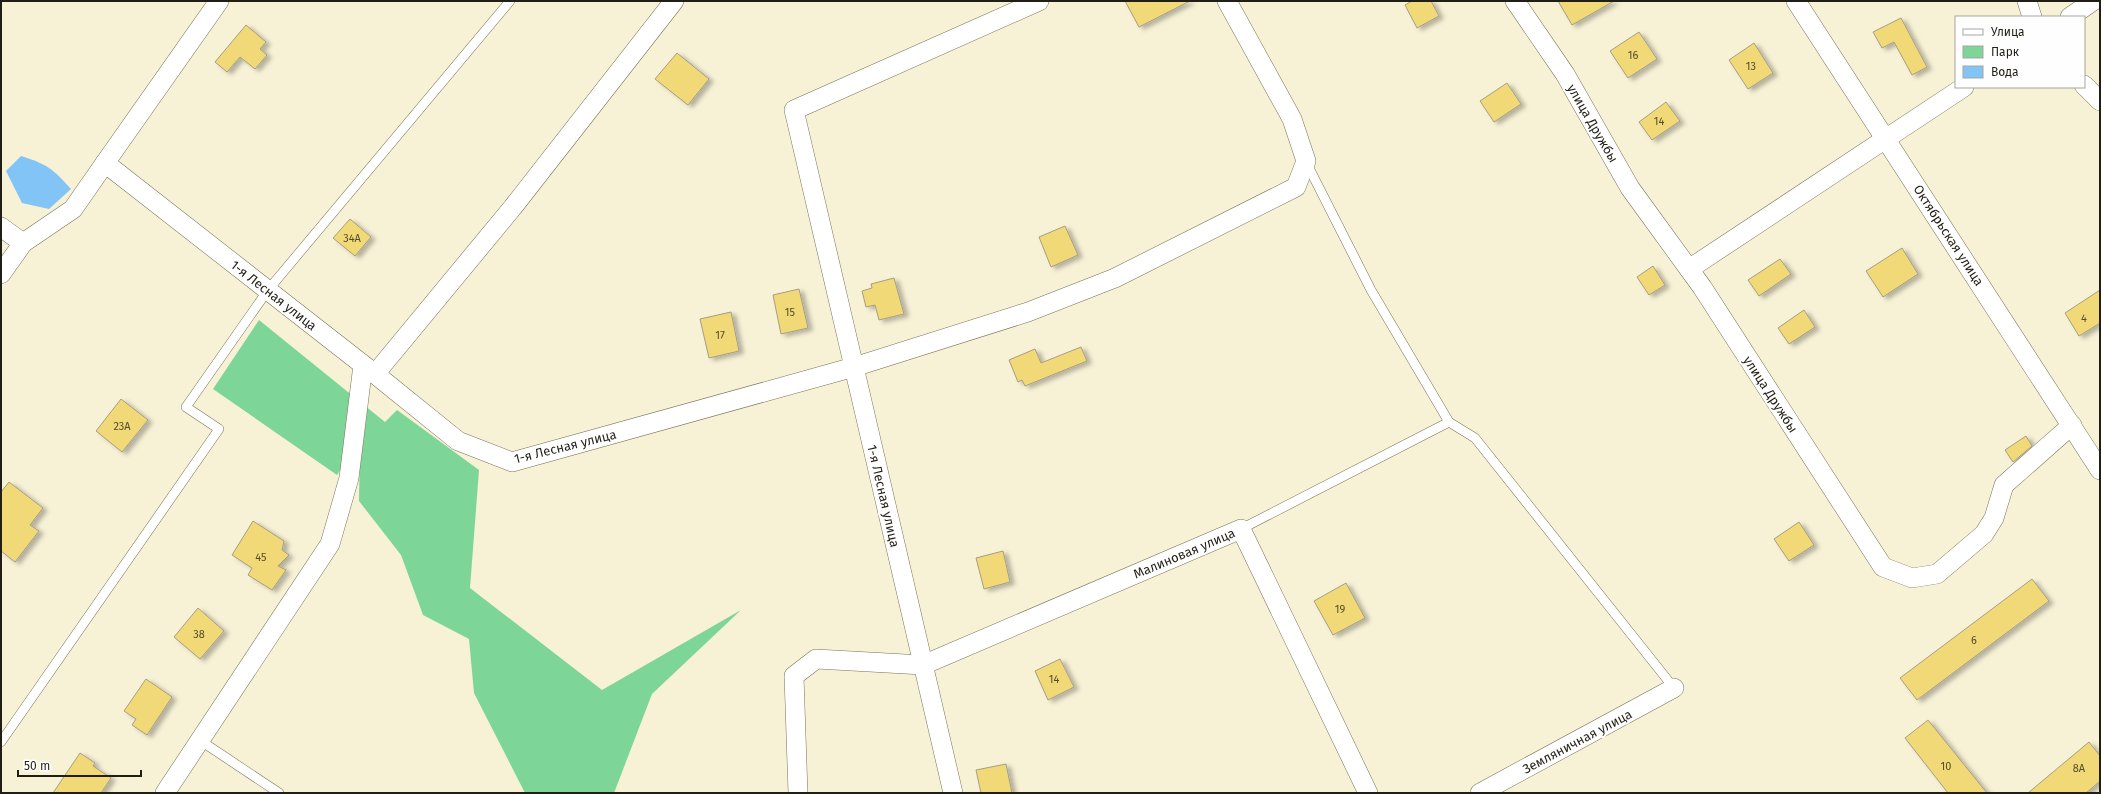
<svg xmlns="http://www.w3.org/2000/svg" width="2101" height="794" viewBox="0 0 2101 794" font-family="'Fira Sans',sans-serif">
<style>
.green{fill:#7dd598}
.water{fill:#83c4f6}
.building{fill:#f2d977;stroke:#a49e85;filter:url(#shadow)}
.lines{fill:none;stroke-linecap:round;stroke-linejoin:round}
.service-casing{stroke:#79735b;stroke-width:10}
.minor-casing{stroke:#79735b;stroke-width:20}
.service{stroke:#fff;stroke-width:9}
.minor{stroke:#fff;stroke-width:19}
.labels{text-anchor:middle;stroke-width:4;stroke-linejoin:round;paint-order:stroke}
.number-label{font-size:11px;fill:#554e2e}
.street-label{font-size:13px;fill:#211f15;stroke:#fefefe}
</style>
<defs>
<filter id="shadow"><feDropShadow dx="4.5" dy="2.5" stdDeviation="2" flood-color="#0004"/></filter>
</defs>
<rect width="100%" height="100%" fill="#f7f1d6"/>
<!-- green -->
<polygon class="green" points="259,320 385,422 397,410 479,470 470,588 602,690 741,610 652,694 614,793 525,793 474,693 469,639 423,615 401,555 359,501 360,440 337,475 213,389"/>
<!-- water -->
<path class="water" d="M21 156C47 164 53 169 71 189L49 209 22 203 6 171Z"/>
<!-- building -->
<g class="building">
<polygon points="1125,1 1190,1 1139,27"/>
<polygon points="1412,1 1431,1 1439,16 1417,28 1405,5"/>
<polygon points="1558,1 1614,1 1572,25"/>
<polygon points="1901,18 1927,67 1912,75 1894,42 1882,48 1873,32"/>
<polygon points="246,25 266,42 260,49 267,55 255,69 240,57 227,72 215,62"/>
<polygon points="1639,32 1657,59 1628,78 1610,51"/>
<polygon points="1754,43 1773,73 1748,89 1729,60"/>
<polygon points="677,53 709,79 688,105 655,79"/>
<polygon points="1507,83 1521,104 1494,122 1480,101"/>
<polygon points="1666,102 1680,121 1652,140 1639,122"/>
<polygon points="350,219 371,237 355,256 333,238"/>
<polygon points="1065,226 1078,255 1051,267 1039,237"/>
<polygon points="1902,248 1918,274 1883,297 1866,271"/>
<polygon points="1780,259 1791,274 1759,296 1748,280"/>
<polygon points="1653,266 1665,285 1649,295 1637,277"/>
<polygon points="894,278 904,314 879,320 875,305 866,307 862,291 872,288 871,284"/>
<polygon points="799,289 808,328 781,334 773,295"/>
<polygon points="2100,290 2100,323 2079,336 2065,313"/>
<polygon points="1804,310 1815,327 1789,344 1778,328"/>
<polygon points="731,312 739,351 709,358 700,319"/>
<polygon points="1081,347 1087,361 1025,386 1022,380 1018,382 1009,360 1035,349 1041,363"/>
<polygon points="121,399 148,420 122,452 96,431"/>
<polygon points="2026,436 2032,446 2013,462 2005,450"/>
<polygon points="9,482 43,508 30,525 39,531 15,562 1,551 1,492"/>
<polygon points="253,521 284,541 282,550 289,555 278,566 286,570 272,590 248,575 252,568 232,555"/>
<polygon points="1799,522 1814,545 1789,561 1774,539"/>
<polygon points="1003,551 1010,582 984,589 976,558"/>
<polygon points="2032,579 2049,601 1917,700 1900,678"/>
<polygon points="1346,583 1365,618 1333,635 1314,601"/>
<polygon points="198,608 224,631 200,659 174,637"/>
<polygon points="1060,659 1074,687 1048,700 1035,671"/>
<polygon points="146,679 172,697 147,735 132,725 136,719 124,711"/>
<polygon points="1928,720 1987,793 1948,793 1905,738"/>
<polygon points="2089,742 2100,756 2100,781 2086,793 2028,793"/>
<polygon points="80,753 95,763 93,766 111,778 101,793 53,793"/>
<polygon points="1006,764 1012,793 981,793 976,770"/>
</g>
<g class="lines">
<defs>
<g id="service">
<polyline points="1449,422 1475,438 1674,688"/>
<polyline points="1241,529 1449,422 1371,290 1306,162"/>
<polyline points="201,741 279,793"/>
<polyline points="1,742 219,429 186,407 268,290 510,1"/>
</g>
<g id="minor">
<polyline points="219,1 105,163 375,374 458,441 512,462 854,367 953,793"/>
<polyline points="1039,1 794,110 854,367 1028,312 1115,278 1296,187 1306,161 1292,119 1227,1"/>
<polyline points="1515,1 1565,74 1630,188 1702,287 1883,567 1912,578 1937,574 1984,534 1994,518 2004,485 2072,425"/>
<polyline points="1796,1 2100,470"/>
<polyline points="2027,1 2032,17"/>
<polyline points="2070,17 2093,1"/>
<polyline points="2084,85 2100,101"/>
<polyline points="1,227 23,243 73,209 105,163"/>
<polyline points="1689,269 1964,87"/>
<polyline points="1,274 23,243"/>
<polyline points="375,374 513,207 674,1"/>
<polyline points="165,793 330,544 349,478 363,365"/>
<polyline points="798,793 794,676 816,659 923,665 1241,529 1368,793"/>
<polyline points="1480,793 1674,688"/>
</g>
</defs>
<!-- service casing -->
<use href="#service" class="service-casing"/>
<!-- minor casing -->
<use href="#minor" class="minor-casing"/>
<!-- service -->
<use href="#service" class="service"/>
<!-- minor -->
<use href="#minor" class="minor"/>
</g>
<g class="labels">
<!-- number labels -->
<g class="number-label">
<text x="1633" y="59">16</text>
<text x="1751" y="70">13</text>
<text x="1659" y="125">14</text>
<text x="352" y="242">34А</text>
<text x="790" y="316">15</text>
<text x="2084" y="322">4</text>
<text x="720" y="339">17</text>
<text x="122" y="430">23А</text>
<text x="261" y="561">45</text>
<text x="1340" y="613">19</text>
<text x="199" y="638">38</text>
<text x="1974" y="644">6</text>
<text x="1054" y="683">14</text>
<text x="1946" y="770">10</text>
<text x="2079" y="772">8А</text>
</g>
<!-- street labels -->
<g class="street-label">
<text transform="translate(1593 123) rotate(60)" y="5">улица Дружбы</text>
<text transform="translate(1949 235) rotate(57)" y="5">Октябрьская улица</text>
<text transform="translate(274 295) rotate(38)" y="5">1-я Лесная улица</text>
<text transform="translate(1771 394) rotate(57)" y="5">улица Дружбы</text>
<text transform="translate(565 446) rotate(-14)" y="5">1-я Лесная улица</text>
<text transform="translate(884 496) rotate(77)" y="5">1-я Лесная улица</text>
<text transform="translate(1184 553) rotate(-23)" y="5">Малиновая улица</text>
<text transform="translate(1577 741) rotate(-28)" y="5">Земляничная улица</text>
</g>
</g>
<!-- border -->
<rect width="2101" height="794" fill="none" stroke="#211f15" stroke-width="4"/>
<!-- legend -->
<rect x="1955" y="16" width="130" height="72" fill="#fefefe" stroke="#a6a5a1"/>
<rect x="1963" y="29" width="20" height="6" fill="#ffffff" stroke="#a6a5a1"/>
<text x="1991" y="36" font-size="12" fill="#211f15">Улица</text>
<rect x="1963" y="46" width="20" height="12" fill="#7dd598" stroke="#a6a5a1"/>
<text x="1991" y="56" font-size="12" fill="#211f15">Парк</text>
<rect x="1963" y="66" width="20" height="12" fill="#83c4f6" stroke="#a6a5a1"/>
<text x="1991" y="76" font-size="12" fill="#211f15">Вода</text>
<!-- scale -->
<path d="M18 770v6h123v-6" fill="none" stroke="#211f15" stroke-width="2"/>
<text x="24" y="770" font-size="12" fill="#211f15" stroke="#fefefe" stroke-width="3" paint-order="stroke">50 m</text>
</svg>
